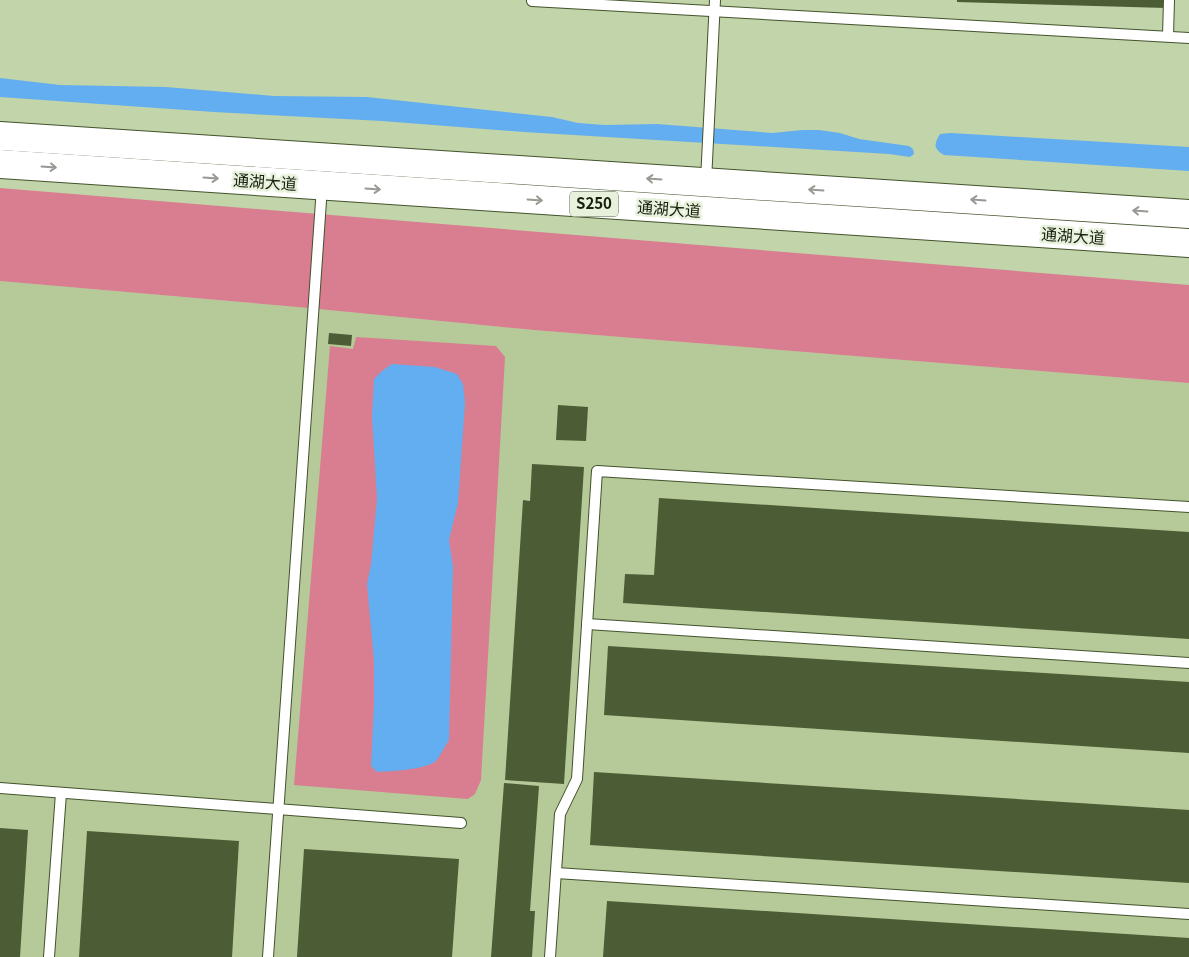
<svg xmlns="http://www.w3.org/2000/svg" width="1189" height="957" viewBox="0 0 1189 957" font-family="Georgia,'Noto Sans SC',serif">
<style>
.built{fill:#b5ca98}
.green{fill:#d97d91}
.water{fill:#63aef0}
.building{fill:#4c5c35}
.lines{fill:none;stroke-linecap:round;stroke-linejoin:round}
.service-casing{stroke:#43522c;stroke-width:12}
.primary-casing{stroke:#43522c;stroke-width:30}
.service{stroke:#fff;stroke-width:10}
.primary{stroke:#fff;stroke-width:28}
.oneway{stroke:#979a93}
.labels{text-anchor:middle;stroke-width:5;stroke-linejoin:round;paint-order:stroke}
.shield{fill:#e7f1db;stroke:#565e4c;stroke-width:1}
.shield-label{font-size:15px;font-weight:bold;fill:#181f0f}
.street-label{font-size:16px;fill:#181f0f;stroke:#e7f1db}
</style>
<rect width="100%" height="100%" fill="#c2d4a9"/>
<!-- built -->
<polygon class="built" points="0,281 298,307 534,330 1189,383 1189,957 0,957"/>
<!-- green -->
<g class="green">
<polygon points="0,188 1189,285 1189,383 534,330 298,307 0,281"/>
<polygon points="356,337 496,346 505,357 481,780 475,794 468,799 294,785 330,346 353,349"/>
</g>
<!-- water -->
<g class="water">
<polygon points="0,78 60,85 166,87 274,96 367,97 514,113 552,117 578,123 605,125 657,124 772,133 803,130 819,130 840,133 859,139 909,146 913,149 914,154 910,157 889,154 524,132 382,121 214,112 0,97"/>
<path d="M951 133 1189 147V171L944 155C933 149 934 144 940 134Z"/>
<path d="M392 364 435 367 457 374 463 384 465 403 458 503 449 540 453 567 449 740C445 746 440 756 436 761 425 770 391 771 377 772L371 766 374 705V661L367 584 371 564 377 499 372 416 373 399 374 379 382 371Z"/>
</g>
<!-- building -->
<g class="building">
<polygon points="957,0 1166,0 1166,8 957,2"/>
<polygon points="329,333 352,335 351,346 328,344"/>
<polygon points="558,405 588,407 586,441 556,440"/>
<polygon points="532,464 584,467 564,784 505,780 523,500 530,501"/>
<polygon points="659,498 1189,532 1189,639 623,603 625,574 654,575"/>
<polygon points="608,646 1189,682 1189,753 604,715"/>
<polygon points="594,772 1189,810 1189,883 590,845"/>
<polygon points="504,783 539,786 530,911 535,911 532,957 491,957"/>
<polygon points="0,828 28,830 20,957 0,957"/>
<polygon points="87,831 239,841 232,957 79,957"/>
<polygon points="304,849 459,859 452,957 297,957"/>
<polygon points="607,901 1189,938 1189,957 603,957"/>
</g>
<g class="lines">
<defs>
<g id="service">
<polyline points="532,1 1189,38"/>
<polyline points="1168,36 1169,0"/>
<polyline points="706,181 715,0"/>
<polyline points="587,624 1189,663"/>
<polyline points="0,788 461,823"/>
<polyline points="556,873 1189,914"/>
<polyline points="49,957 61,793"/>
<polyline points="268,957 322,187"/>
<polyline points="550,957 560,814 577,779 597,471 1189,507"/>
</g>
<g id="primary">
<polyline points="0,136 1189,214"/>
<polyline points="0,164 1189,243"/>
</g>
</defs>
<!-- service casing -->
<use href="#service" class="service-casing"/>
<!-- primary casing -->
<use href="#primary" class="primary-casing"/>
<!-- service -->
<use href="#service" class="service"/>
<!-- primary -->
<use href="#primary" class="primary"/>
</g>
<!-- one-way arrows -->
<defs><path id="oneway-shaft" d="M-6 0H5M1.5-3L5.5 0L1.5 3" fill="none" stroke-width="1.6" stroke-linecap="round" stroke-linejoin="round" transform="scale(1.25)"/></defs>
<g class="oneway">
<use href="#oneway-shaft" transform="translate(49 167) rotate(4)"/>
<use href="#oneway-shaft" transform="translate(211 178) rotate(4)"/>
<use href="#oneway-shaft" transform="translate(654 179) rotate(-176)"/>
<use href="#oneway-shaft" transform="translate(373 189) rotate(4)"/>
<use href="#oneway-shaft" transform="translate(816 190) rotate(-176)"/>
<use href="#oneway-shaft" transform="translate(535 200) rotate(4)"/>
<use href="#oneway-shaft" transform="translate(978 200) rotate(-176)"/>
<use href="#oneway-shaft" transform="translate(1140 211) rotate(-176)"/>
</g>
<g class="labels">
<!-- shield labels -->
<rect class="shield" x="570" y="191.5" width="48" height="25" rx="4"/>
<g class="shield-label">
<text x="594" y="209">S250</text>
</g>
<!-- street labels -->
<g class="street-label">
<text transform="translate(265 182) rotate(4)" y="6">通湖大道</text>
<text transform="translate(669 209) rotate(4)" y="6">通湖大道</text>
<text transform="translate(1073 236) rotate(4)" y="6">通湖大道</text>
</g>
</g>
</svg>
